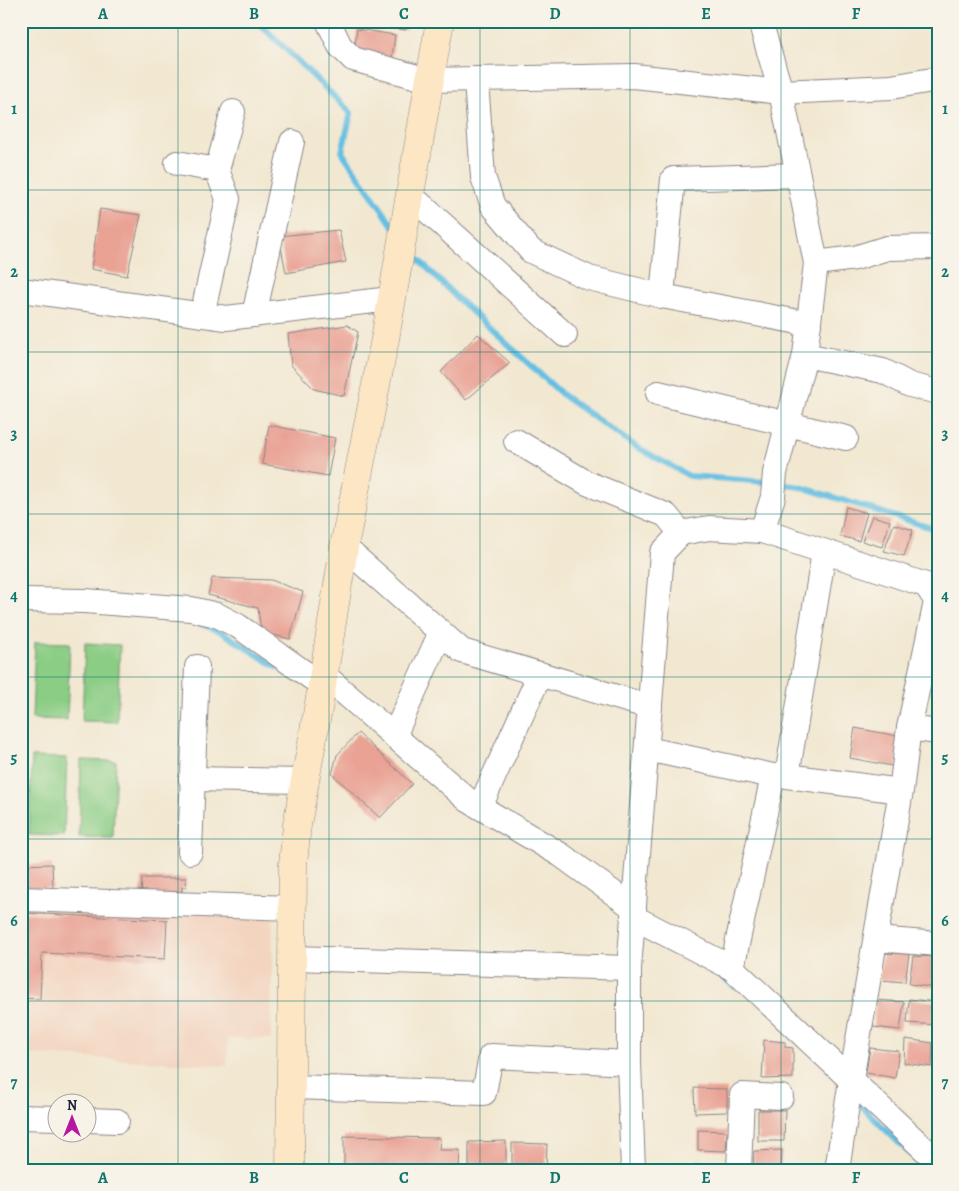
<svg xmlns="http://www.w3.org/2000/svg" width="959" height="1191" viewBox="0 0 959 1191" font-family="Alegreya,serif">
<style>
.built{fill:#f3d4bf}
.green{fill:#8bcd85;stroke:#567860}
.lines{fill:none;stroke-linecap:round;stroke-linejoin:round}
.stream{stroke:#65bfe2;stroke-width:6}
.building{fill:#e9a294}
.street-casing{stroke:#8a8586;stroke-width:26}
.secondary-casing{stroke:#8a8586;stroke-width:29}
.street{stroke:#fff;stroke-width:24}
.secondary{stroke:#fce6c4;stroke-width:28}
.grid{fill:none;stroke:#0f766e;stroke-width:1;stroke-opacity:0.55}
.neatline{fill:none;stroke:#0f766e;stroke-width:2}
.grid-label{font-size:16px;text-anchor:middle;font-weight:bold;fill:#0f766e}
</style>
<rect width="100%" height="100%" fill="#f7f3e8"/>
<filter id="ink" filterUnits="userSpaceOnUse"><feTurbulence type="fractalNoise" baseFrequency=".02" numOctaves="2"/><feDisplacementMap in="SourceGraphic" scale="10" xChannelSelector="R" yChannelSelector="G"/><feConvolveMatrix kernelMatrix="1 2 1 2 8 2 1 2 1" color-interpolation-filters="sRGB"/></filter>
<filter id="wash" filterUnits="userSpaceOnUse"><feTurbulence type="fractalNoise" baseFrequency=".0096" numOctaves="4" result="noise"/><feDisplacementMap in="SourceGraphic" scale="20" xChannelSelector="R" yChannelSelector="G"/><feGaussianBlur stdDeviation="1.12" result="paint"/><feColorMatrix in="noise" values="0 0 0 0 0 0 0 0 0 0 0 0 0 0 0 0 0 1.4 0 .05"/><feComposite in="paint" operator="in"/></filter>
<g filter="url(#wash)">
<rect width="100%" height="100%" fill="#f2e8d1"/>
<!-- built -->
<polygon class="built" points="21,904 273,913 271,1039 228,1038 227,1066 21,1054"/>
<!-- green -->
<g class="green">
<polygon points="35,642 70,643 67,720 32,719"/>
<polygon points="85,643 120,645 117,722 82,721"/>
<polygon points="32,757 67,758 64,836 29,835"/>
<polygon points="81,760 116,761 113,838 79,837"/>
</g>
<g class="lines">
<!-- stream -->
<g class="stream">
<polyline points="257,21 351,113 342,152 396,230"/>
<polyline points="408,249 457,298 565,397 635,446 689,476 766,482 801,487 938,530"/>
<polyline points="192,620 220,631 277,667"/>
<polyline points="638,931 646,938 677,953"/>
<polyline points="715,971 735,987"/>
<polyline points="853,1098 927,1170"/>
</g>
</g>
<g id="blocks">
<!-- building -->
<g class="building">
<polygon points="357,21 407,21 406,30 356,25"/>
<polygon points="357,29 395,35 392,57 354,52"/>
<polygon points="100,209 141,215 127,276 91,269"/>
<polygon points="339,230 346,262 286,273 279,236"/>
<polygon points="347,325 358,332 344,396 314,389 291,365 288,334"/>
<polygon points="478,334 510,363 466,400 441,372"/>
<polygon points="269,425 335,438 328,476 262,464"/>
<polygon points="846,507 867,513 859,541 840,536"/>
<polygon points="872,516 890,521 882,547 862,541"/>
<polygon points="894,524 913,530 904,556 884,551"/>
<polygon points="212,578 271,580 303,592 290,639 261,632 258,608 208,595"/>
<polygon points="855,728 898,736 897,767 850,758"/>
<polygon points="358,733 412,784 380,818 332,774 337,755"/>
<polygon points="52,864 53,888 21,888 21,865"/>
<polygon points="142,878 186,878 186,887 182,887 182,897 141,896"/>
<polygon points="21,913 167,920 165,959 42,953 40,999 21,998"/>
<polygon points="883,953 909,954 905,982 879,980"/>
<polygon points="913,956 938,957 937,988 909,984"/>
<polygon points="909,999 938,1002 937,1025 907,1023"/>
<polygon points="876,1000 904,1002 900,1030 873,1027"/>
<polygon points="905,1039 933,1043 932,1067 904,1063"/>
<polygon points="764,1040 785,1042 785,1047 793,1048 793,1078 762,1079"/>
<polygon points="870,1048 899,1051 895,1078 866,1073"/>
<polygon points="694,1088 727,1089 727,1112 695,1113"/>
<polygon points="758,1110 785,1110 784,1141 758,1141"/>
<polygon points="698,1130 727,1131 726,1151 698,1150"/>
<polygon points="344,1136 440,1138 439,1150 460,1150 459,1170 344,1170"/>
<polygon points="506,1141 506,1170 469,1170 469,1142"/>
<polygon points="512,1143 547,1144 546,1170 512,1170"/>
<polygon points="782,1150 781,1170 753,1170 754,1151"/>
<polygon points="694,1165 727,1166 727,1170 694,1170"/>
</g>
</g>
</g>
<g filter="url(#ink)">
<use href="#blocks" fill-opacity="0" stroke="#8a8586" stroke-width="1"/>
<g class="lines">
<defs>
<g id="street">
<polyline points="328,21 340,46 353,59 428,80 634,76 781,92 891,87 938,79"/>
<polyline points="760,21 781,92 816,263 805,355 775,473 773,497 762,531"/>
<polyline points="476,81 483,177 493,206 531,251 589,278 662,296 809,324"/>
<polyline points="177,163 217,170 228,199 202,315"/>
<polyline points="217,170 233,112"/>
<polyline points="409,194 565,335"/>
<polyline points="816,263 855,258 887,248 938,247"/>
<polyline points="21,290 226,318 391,299"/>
<polyline points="662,296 673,179 798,175"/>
<polyline points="254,315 292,142"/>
<polyline points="805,355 883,371 910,385 938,392"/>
<polyline points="658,393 846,438"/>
<polyline points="516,441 587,483 666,515 681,533"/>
<polyline points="344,547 462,651 650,707"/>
<polyline points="21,600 85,601 191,609 217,615 238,626 322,685"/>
<polyline points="936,602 909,728 938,732"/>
<polyline points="324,675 468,800 561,855 634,908"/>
<polyline points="394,736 441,632"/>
<polyline points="647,749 773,776"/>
<polyline points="787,776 824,552"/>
<polyline points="191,779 304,781"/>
<polyline points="901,791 787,776 773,776 732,968 851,1080 901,791 909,728"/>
<polyline points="480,807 540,674"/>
<polyline points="190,852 197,667"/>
<polyline points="21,899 292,908"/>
<polyline points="633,917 732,968"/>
<polyline points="876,939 938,944"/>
<polyline points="292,958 629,968"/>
<polyline points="851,1080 938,1162"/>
<polyline points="292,1087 484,1093 491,1056 629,1063"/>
<polyline points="21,1117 58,1118"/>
<polyline points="88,1120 117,1121"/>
<polyline points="633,1170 629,1063 629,968 662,553 681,533 709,528 762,531 926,585 938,603"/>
<polyline points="739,1170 742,1095 781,1097"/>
<polyline points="837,1170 851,1080"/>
</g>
<polyline id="secondary" points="290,1170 293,864 297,825 320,698 344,547 385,339 440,21"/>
</defs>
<!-- street casing -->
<use href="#street" class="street-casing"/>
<!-- secondary casing -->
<use href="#secondary" class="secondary-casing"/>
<!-- street -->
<use href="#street" class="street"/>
<!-- secondary -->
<use href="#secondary" class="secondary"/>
</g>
</g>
<!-- grid -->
<path class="grid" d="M178 21V1170M329 21V1170M480 21V1170M630 21V1170M781 21V1170M21 190H938M21 352H938M21 514H938M21 677H938M21 839H938M21 1001H938"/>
<!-- margin -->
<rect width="959" height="1191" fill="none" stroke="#f7f3e8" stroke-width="55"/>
<!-- north arrow -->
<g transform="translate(72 1118)"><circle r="24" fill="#f7f3e8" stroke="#a29fa3"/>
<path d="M0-4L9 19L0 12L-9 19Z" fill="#b5179e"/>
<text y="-8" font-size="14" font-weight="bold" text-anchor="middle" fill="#22223b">N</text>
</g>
<rect x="28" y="28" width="904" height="1136" class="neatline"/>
<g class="grid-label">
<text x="103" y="19">A</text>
<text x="254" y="19">B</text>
<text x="404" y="19">C</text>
<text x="555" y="19">D</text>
<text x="706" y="19">E</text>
<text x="856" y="19">F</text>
<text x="14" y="114">1</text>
<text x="945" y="114">1</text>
<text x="14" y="277">2</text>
<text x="945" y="277">2</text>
<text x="14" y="439">3</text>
<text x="945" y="439">3</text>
<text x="14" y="601">4</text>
<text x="945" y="601">4</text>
<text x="14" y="763">5</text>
<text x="945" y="763">5</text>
<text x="14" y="926">6</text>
<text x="945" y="926">6</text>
<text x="14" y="1088">7</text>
<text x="945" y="1088">7</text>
<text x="103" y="1183">A</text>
<text x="254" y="1183">B</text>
<text x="404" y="1183">C</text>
<text x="555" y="1183">D</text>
<text x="706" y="1183">E</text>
<text x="856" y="1183">F</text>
</g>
</svg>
